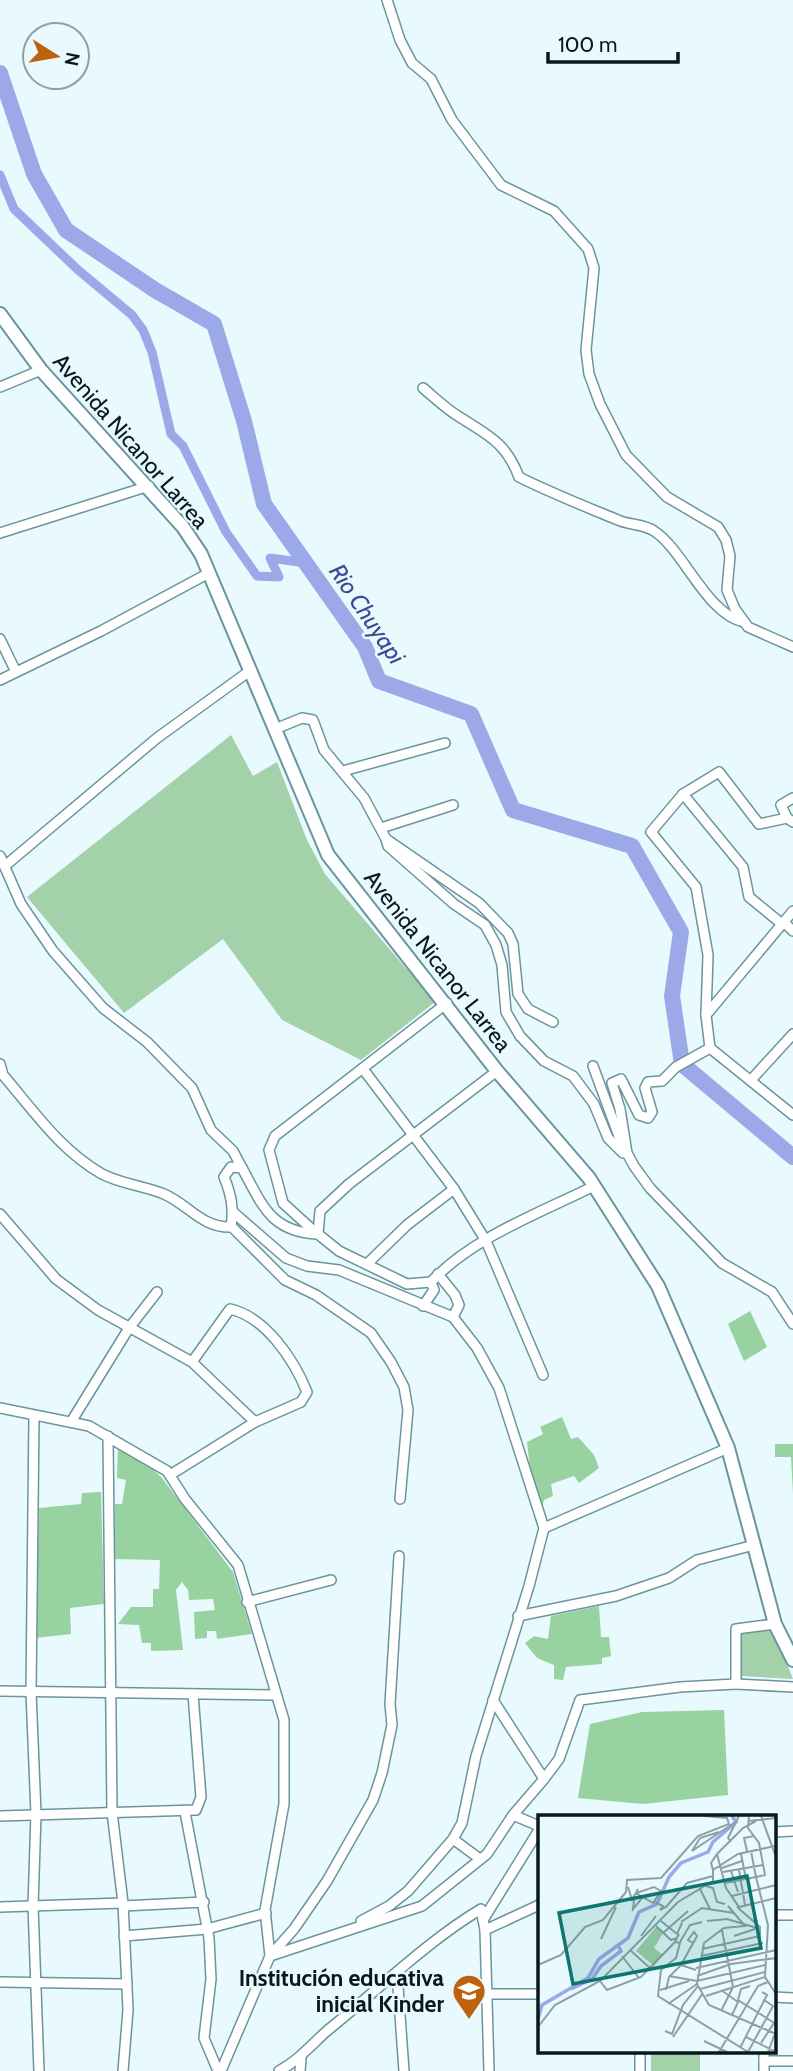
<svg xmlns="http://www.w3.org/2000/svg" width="793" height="2071" viewBox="0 0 793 2071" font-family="Cabin,sans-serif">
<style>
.green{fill:#a3d2aa}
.forest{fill:#97d2a0}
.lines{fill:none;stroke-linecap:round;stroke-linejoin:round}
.canal{stroke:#9ba9e8;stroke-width:9}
.river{stroke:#9ba9e8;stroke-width:16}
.street-casing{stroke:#6a959e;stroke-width:12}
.secondary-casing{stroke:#6a959e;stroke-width:16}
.street{stroke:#fff;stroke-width:9}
.secondary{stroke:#fff;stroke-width:12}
.labels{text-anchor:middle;stroke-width:5;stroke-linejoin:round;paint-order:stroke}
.street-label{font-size:23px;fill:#07191c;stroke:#e8fafe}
.poi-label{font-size:23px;font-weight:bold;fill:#07191c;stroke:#e8fafe;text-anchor:end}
.water-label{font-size:24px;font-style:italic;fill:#3f4894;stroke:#e8fafe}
.inset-river{fill:none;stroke:#9ba9e8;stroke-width:3.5}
.inset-road{fill:none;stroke:#8ea0a4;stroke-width:2}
.view{fill:#0f766e;fill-opacity:0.15;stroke:#0f766e;stroke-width:3.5}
.inset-edge{fill:none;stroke:#07191c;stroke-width:3.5}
</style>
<rect width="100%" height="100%" fill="#e8fafe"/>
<!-- green -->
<g class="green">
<polygon points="231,735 253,776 277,762 307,840 325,874 435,1002 361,1060 282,1020 223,939 124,1013 27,897"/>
<polygon points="773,1630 793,1679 741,1676 740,1633"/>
<rect x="651" y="2052" width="49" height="19"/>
</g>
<!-- forest -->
<g class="forest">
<polygon points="750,1311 767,1347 744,1361 728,1324"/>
<polygon points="562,1417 571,1439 578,1437 594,1455 599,1468 579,1483 574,1476 551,1484 553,1496 544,1500 541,1510 531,1477 527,1442 543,1434 540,1427"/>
<polygon points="775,1444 793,1444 793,1494 791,1457 775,1457"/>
<polygon points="118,1446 143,1460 162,1478 233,1572 252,1634 217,1639 216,1631 207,1631 207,1638 195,1639 194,1612 215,1610 213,1599 189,1600 188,1590 182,1582 176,1590 183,1650 151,1651 151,1643 142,1643 139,1625 118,1624 131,1607 153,1607 153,1589 159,1589 160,1560 115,1559 115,1504 122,1504 126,1480 117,1478"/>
<polygon points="101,1492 104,1604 70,1608 71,1634 35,1638 39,1508 81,1504 82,1493"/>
<polygon points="599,1606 601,1637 609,1637 611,1656 602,1658 602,1664 566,1667 563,1680 554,1679 554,1665 537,1658 525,1643 534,1636 548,1639 551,1616"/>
<polygon points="724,1710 728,1795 643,1804 578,1798 590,1724 642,1712"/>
</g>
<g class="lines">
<!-- canal -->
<polyline class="canal" points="0,175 14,209 77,269 132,315 143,330 152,352 171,434 183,446 226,532 257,576 279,577 270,558 306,563"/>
<!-- river -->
<polyline class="river" points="0,73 34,174 66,230 155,290 214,324 244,421 264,504 365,647 379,681 471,714 513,810 632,846 681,932 672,996 682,1064 793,1157"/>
<defs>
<g id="street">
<polyline points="387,0 400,40 412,63 431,79 452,120 501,185 554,211 588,249 594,268 586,350 589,374 600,404 626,455 667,497 718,527 726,540 730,556 727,590 735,609 748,627 793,647"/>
<polyline points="0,387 41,370"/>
<path d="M423 388C434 397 445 408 458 416 487 435 505 441 519 477 551 493 584 506 618 520 629 525 644 524 654 531 683 549 707 615 744 622"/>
<polyline points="0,533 149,486"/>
<polyline points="0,639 16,672"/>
<polyline points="0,680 101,631 209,573"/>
<polyline points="275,729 302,718 313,720 324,750 364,798 386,839 479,903 508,933 513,944 518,994 528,1009 553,1022"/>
<polyline points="343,771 445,743"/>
<polyline points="683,794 651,832 696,887 708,955 706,1015"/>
<polyline points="793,798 781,805 787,818 793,822"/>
<polyline points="381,828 453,805"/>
<polyline points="386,839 388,846 454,904 485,925 496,945 502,965 506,1012 520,1036 544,1061 573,1076 594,1104 608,1138 623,1153 627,1153"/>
<polyline points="0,856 21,904 53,951 103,1008 147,1042 192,1088 211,1130 233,1151 242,1168"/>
<polyline points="6,865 157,738 251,670"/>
<polyline points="793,911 706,1015 710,1048 793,1115"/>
<polyline points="784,922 793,931"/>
<polyline points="782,924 749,897 743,867 683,794 719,772 759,824 787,818"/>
<polyline points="710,1048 676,1067 662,1081 648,1082 645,1088 652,1112 648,1118 639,1115 621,1079 612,1083 620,1109 627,1153 634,1166 650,1188 722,1263 772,1292 793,1324"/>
<path d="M0 1064 3 1075C33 1110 61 1151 102 1174 121 1184 145 1186 164 1194 189 1205 202 1228 231 1227 234 1208 231 1194 224 1177L231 1167 242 1168C262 1204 270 1232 318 1234"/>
<polyline points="593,1066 621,1142"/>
<polyline points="363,1069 454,1189 486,1241 543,1375"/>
<polyline points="751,1080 793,1034"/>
<polyline points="233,1212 286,1258 307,1266 339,1270 453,1317 477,1348 499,1388 544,1528 529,1586 476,1756 462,1823 453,1839 408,1891 389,1906 361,1921"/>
<path d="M0 1214 56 1279 98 1310 192 1362 255 1422 301 1402 307 1392C294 1360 266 1317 230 1309L192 1362"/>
<polyline points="231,1226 285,1280 316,1295 371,1333 391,1362 404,1387 408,1410 400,1499"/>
<polyline points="316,1233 283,1203 269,1150 275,1136 447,1003"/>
<polyline points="368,1263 407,1225 454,1189"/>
<polyline points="438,1274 455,1295 459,1305 453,1317"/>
<polyline points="431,1282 407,1284 339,1251 318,1234 320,1211 349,1184 497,1071"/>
<path d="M423 1306 434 1290 431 1282C473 1237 540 1213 594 1186"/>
<polyline points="0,1408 89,1426 167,1471 185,1499 238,1565 284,1720 284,1804 265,1910 270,1956 422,1906 487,1854 513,1815 544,1779 493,1700"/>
<polyline points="34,1416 31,1692 36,1814 33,1906 39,2071"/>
<polyline points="71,1422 129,1328 157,1292"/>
<polyline points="108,1436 112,1812 123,1903 128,2010 123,2071"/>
<polyline points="170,1475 255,1422"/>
<polyline points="544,1528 728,1448"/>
<polyline points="247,1602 331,1580"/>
<polyline points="518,1616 616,1596 669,1578 697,1560 754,1545"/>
<polyline points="736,1684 793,1687"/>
<polyline points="0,1691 276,1695"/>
<polyline points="544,1779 559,1759 580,1700 680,1687 736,1684 736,1629 775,1624"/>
<polyline points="185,1812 209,1938 211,1979 204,2038 218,2071"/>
<polyline points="513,1815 539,1826"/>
<polyline points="0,1816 196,1810 201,1797 193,1694"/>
<polyline points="774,1832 793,1831"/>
<polyline points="453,1839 480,1859"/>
<polyline points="123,1906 204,1902"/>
<polyline points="0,1907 123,1903"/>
<polyline points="774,1915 793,1915"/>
<polyline points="483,1920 539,1830"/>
<polyline points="124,1936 207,1929 266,1913"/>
<polyline points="397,1973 404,2071"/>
<polyline points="0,1982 127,1984"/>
<polyline points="486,1994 539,1994"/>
<polyline points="774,1997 793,1998"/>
<polyline points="764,2052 764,2071"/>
<polyline points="764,2061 793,2061"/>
<polyline points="221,2071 270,1956 294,1929 327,1881 373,1800 382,1773 392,1725 390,1704 399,1556"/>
<path d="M279 2071C299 2060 311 2045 328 2030 378 1990 426 1942 481 1909L485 1930"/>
<polyline points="300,2071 301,2059"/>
<polyline points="489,2071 485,1930 539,1905"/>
<polyline points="640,2071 640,2052"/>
</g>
<polyline id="secondary" points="0,314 41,370 183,527 201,554 328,855 497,1071 589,1178 658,1286 728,1448 775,1624 793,1660"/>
</defs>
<!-- street casing -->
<use href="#street" class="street-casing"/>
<!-- secondary casing -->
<use href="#secondary" class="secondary-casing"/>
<!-- street -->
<use href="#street" class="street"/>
<!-- secondary -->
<use href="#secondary" class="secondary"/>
</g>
<!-- icons -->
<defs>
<symbol id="school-pin" viewBox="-11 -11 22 30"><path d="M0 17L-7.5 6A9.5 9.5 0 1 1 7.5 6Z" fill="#be620e" stroke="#e8fafe"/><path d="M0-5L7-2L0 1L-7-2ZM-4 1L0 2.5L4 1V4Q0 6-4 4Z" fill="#fff"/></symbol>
</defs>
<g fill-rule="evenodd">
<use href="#school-pin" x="450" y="1972" width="38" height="52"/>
</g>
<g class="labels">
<!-- street labels -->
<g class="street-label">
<text transform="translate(131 441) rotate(49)" y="8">Avenida Nicanor Larrea</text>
<text transform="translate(438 961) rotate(52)" y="8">Avenida Nicanor Larrea</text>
</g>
<!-- poi labels -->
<g class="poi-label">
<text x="444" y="1986">Institución educativa<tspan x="444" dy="26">inicial Kinder</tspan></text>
</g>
<!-- water labels -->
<g class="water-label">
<text transform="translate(367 614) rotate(56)" y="8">Rio Chuyapi</text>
</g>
</g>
<!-- overview -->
<g transform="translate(538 1815)">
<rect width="238" height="238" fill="#e8fafe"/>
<path d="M118 112 125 118 116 133 125 140 116 151 98 136Z" fill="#a3d2aa"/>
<path class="inset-river" d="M33 174 54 164 63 151 83 136 81 132M0 204 4 190 50 163 61 144 90 123 101 97 119 89 131 62 143 48 170 37 175 27 198 7 194 1"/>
<path class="inset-road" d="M211 1 210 13 221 28 227 60 218 62 230 110 227 162 238 179M223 1 238 42M210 6 238 3M181 17 162 23 154 36 199 6M193 27 190 23 201 1M209 36 206 23 216 21M179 39 188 73 201 92 238 83M203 39 208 64M184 53 204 46M175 55 173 48 179 39 205 13 218 6M201 55 207 90M193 56 200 77M185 57 225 50M187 68 218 62 213 36M168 71 175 73 179 87 187 89M90 72 94 85 95 84 96 81 98 78 116 72 123 76 115 88 98 78 100 74M162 74 172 94M194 81 238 70M96 85 95 94 105 82M117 87 125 91 122 95 128 92 149 68 175 61M190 91 207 111 186 113 166 128 159 169 171 190 238 219M199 92 222 112V122M123 106 139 119 144 108M169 106 189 104 219 113M143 107 164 93 196 98M118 111 133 125 139 123M125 118 150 96M141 119 137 127 142 128 138 143 123 155 120 181 210 237M103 121 118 101M196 121 217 114M63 124 78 92M142 127 152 110 164 107M164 134 222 121M92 135 113 154M84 141 101 163M163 141 225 128M0 150 23 140 47 112 65 105 88 77 89 65 123 63 160 21 191 9 189 3 166 1M143 150 159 121 156 117 150 125 155 128M158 153 238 135M131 161 159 166 227 150M159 161 193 149 238 143M62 166 69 175 103 162 137 127M212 171 203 174 200 185 238 209M162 174 227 157M122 175 151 166M128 175 131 162 143 150 158 155M183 175 200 187 194 200M168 181 227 162M130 189 159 169M183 196 195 172 184 115M0 212 17 190 62 166 140 87 175 66V55L200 39 237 31M127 216 134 219 145 190 160 171M135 222 165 178M208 222 238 237M166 226 189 237M223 228 236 208M202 233 229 180 224 177M181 237 220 171 230 167M210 237 235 191 226 185M230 237 238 216"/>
<path class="view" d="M209 61 223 133 35 169 21 98Z"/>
<rect width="238" height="238" class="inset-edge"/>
</g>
<!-- north arrow -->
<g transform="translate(56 56) rotate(101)"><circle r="33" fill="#e8fafe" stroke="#8ea0a4" stroke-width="2"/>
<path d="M0-5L12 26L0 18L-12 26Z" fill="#be620e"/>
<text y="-10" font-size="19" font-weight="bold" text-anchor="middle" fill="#07191c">N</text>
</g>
<!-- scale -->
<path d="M548 52v10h130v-10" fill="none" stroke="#07191c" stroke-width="3.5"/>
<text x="558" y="52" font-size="21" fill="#07191c" stroke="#e8fafe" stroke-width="5" paint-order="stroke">100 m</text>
</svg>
